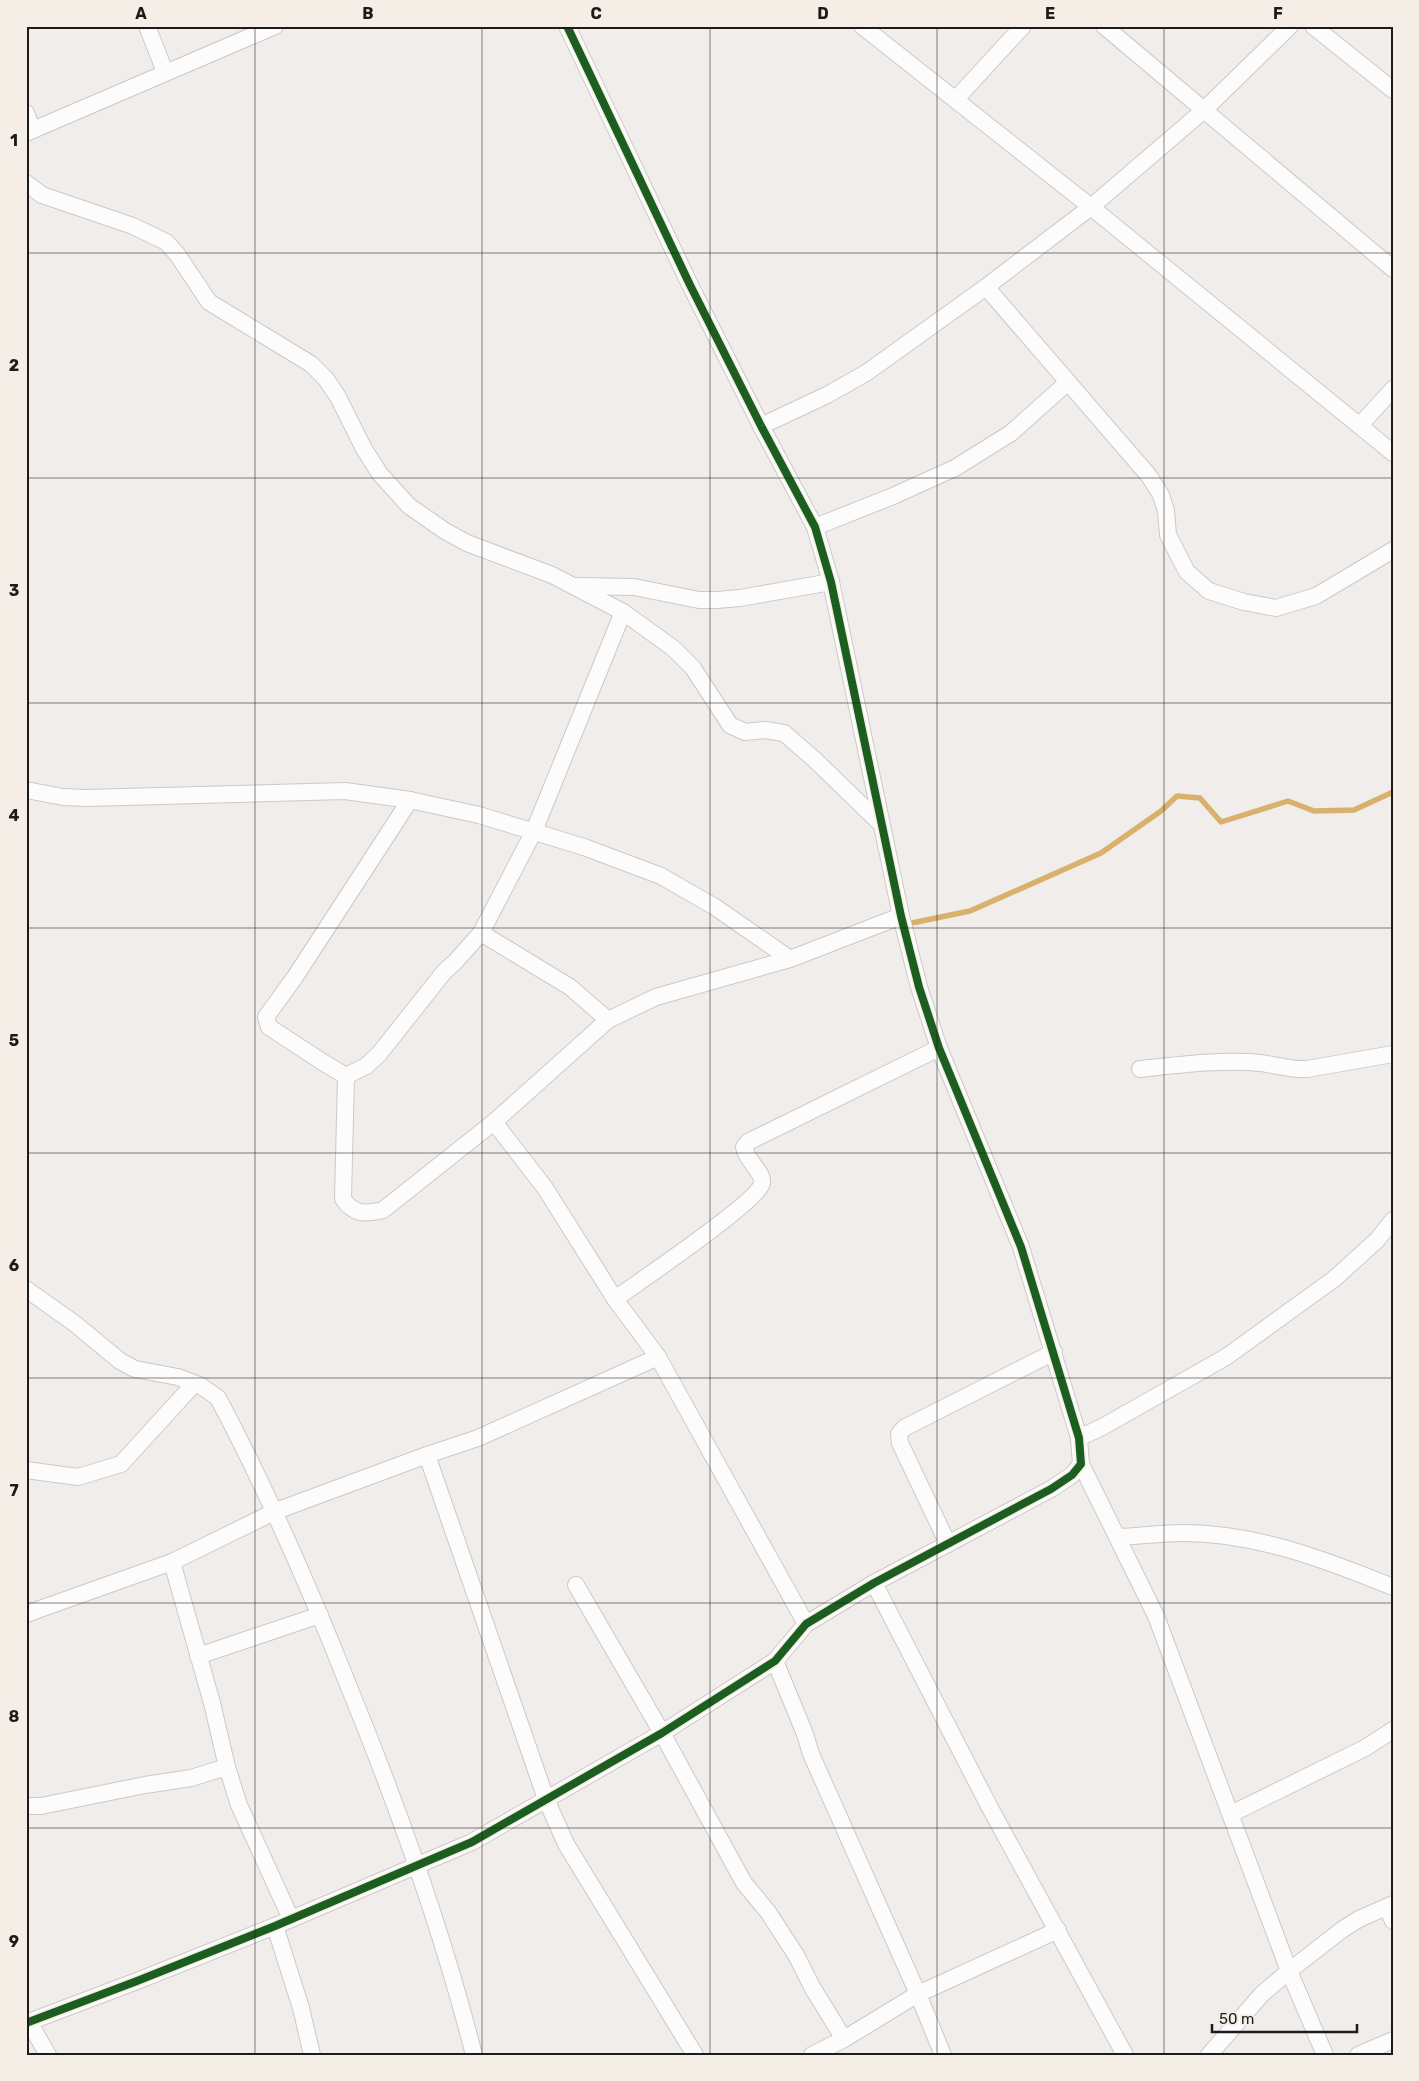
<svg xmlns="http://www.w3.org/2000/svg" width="1419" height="2081" viewBox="0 0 1419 2081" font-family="Rubik,sans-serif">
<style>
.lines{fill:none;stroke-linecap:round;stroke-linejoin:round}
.stream{stroke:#d9b16d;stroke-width:5.5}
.street-casing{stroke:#ccc9c7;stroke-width:18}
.street{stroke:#fdfcfc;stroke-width:16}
.cycleway-casing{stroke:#f4eee6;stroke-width:11}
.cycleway{stroke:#1b5e20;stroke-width:8}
.grid{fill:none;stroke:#1d1b18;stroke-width:1;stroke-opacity:0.55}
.neatline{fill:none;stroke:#1d1b18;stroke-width:2}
.grid-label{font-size:16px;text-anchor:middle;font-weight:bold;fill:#1d1b18}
</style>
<rect width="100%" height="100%" fill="#f0edea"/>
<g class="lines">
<!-- stream -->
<polyline class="stream" points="912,923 970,911 1101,853 1161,811 1177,796 1200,798 1221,822 1288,801 1314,811 1354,810 1393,792"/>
<defs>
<g id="street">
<polyline points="147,26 165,72"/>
<polyline points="862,26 1091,207 1393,453"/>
<polyline points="1104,26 1393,269"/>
<polyline points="1313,26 1393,90"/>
<polyline points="956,99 1023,26"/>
<polyline points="26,113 33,130"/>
<polyline points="26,133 275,26"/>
<polyline points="26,183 42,195 133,226 166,242 177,254 209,302 311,364 326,379 338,397 364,449 380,474 409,506 445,531 467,543 552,575 623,612 673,648 693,668 730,725 745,732 765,730 784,733 814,759 882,825"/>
<polyline points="986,287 1149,476 1161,495 1166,511 1168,535 1187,572 1209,591 1244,602 1276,608 1316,596 1393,550"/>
<polyline points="1360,425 1393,389"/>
<polyline points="761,426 827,395 866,373 986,287 1091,207 1203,111 1290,26"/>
<polyline points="815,527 893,496 955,468 1011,433 1068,382"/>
<polyline points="578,586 634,587 699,600 717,600 740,598 831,582"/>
<polyline points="26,790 63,797 86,798 345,791 410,800 479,815 584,847 661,876 715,907 790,959"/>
<polyline points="481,933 570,987 608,1020"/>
<path d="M1140 1069C1177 1065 1224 1059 1261 1063 1276 1065 1291 1070 1307 1069L1393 1054"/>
<path d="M346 1076 343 1199C354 1215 365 1214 383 1210L494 1122 608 1020 656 997 790 959 901 916"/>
<polyline points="346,1076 366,1066 379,1054 444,972 455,962 481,933 534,831 623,612"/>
<polyline points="346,1076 324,1063 269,1027 266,1017 295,977 410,800"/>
<polyline points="494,1122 545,1188 615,1299 658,1357 806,1624"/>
<path d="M26 1289 74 1323 120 1361 135 1369 178 1377 201 1386 218 1398C268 1492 310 1589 349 1687 398 1807 442 1929 474 2055"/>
<path d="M615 1299C637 1283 759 1201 762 1183 764 1172 746 1161 744 1147L748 1142 939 1048"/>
<polyline points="1079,1438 1104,1426 1226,1357 1334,1279 1377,1240 1393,1220"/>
<polyline points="427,1455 546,1799 566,1844 695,2055"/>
<polyline points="1081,1464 1156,1616 1289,1971 1325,2055"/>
<polyline points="26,1470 78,1477 121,1464 194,1384"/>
<path d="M1118 1537C1140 1536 1162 1533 1183 1533 1256 1533 1326 1560 1393 1587"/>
<polyline points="948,1544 900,1443 899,1434 904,1428 1054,1352"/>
<polyline points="172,1562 212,1703 227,1767 239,1805 291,1919"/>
<polyline points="874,1583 989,1806 1125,2055"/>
<polyline points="576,1585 662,1733 744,1883 768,1912 796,1955 812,1987 844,2039"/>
<polyline points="26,1614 172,1562 276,1511 427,1455 478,1438 658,1357"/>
<polyline points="198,1656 320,1615"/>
<polyline points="775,1661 805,1734 811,1754 918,1994 943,2055"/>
<polyline points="26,1806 41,1806 145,1785 191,1778 227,1767"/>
<polyline points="1231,1814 1365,1748 1393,1730"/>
<polyline points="1387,1907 1393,1921"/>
<polyline points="275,1926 301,2008 312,2055"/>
<polyline points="29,2022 48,2055"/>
<polyline points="26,2023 137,1981 275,1926 472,1842 662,1733 775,1661 806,1624 874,1583 1051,1489 1072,1475 1081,1464 1079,1438 1021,1247 939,1048 919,987 901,916 831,582 815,527 761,426 690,285 567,26"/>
<polyline points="812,2055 844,2039 918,1994 1058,1930"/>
<polyline points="1209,2055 1262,1994 1289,1971 1343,1929 1359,1919 1393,1904"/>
<polyline points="1358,2055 1393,2040"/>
</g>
</defs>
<!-- street casing -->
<use href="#street" class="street-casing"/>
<!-- street -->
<use href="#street" class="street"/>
<defs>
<polyline id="cycleway" points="26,2023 137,1981 275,1926 472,1842 662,1733 775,1661 806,1624 874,1583 1051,1489 1072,1475 1081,1464 1079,1438 1021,1247 939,1048 919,987 901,916 831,582 815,527 761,426 690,285 567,26"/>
</defs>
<!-- cycleway casing -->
<use href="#cycleway" class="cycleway-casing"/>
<!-- cycleway -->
<use href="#cycleway" class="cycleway"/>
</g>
<!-- grid -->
<path class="grid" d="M255 26V2055M482 26V2055M710 26V2055M937 26V2055M1164 26V2055M26 253H1393M26 478H1393M26 703H1393M26 928H1393M26 1153H1393M26 1378H1393M26 1603H1393M26 1828H1393"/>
<!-- border -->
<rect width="1419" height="2081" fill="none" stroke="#f4eee6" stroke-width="55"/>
<!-- scale -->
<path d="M1212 2024v8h145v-8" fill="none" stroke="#1d1b18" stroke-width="2.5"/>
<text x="1219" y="2024" font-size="15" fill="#1d1b18" stroke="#f4eee6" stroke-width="4" paint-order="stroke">50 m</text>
<rect x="28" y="28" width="1364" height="2026" class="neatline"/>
<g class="grid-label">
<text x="141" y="19">A</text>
<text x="368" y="19">B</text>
<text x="596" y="19">C</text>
<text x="823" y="19">D</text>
<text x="1050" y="19">E</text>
<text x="1278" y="19">F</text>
<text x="14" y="146">1</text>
<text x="14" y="371">2</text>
<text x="14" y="596">3</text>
<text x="14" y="821">4</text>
<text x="14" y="1046">5</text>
<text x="14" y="1271">6</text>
<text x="14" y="1496">7</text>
<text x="14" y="1722">8</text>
<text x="14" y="1947">9</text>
</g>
</svg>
